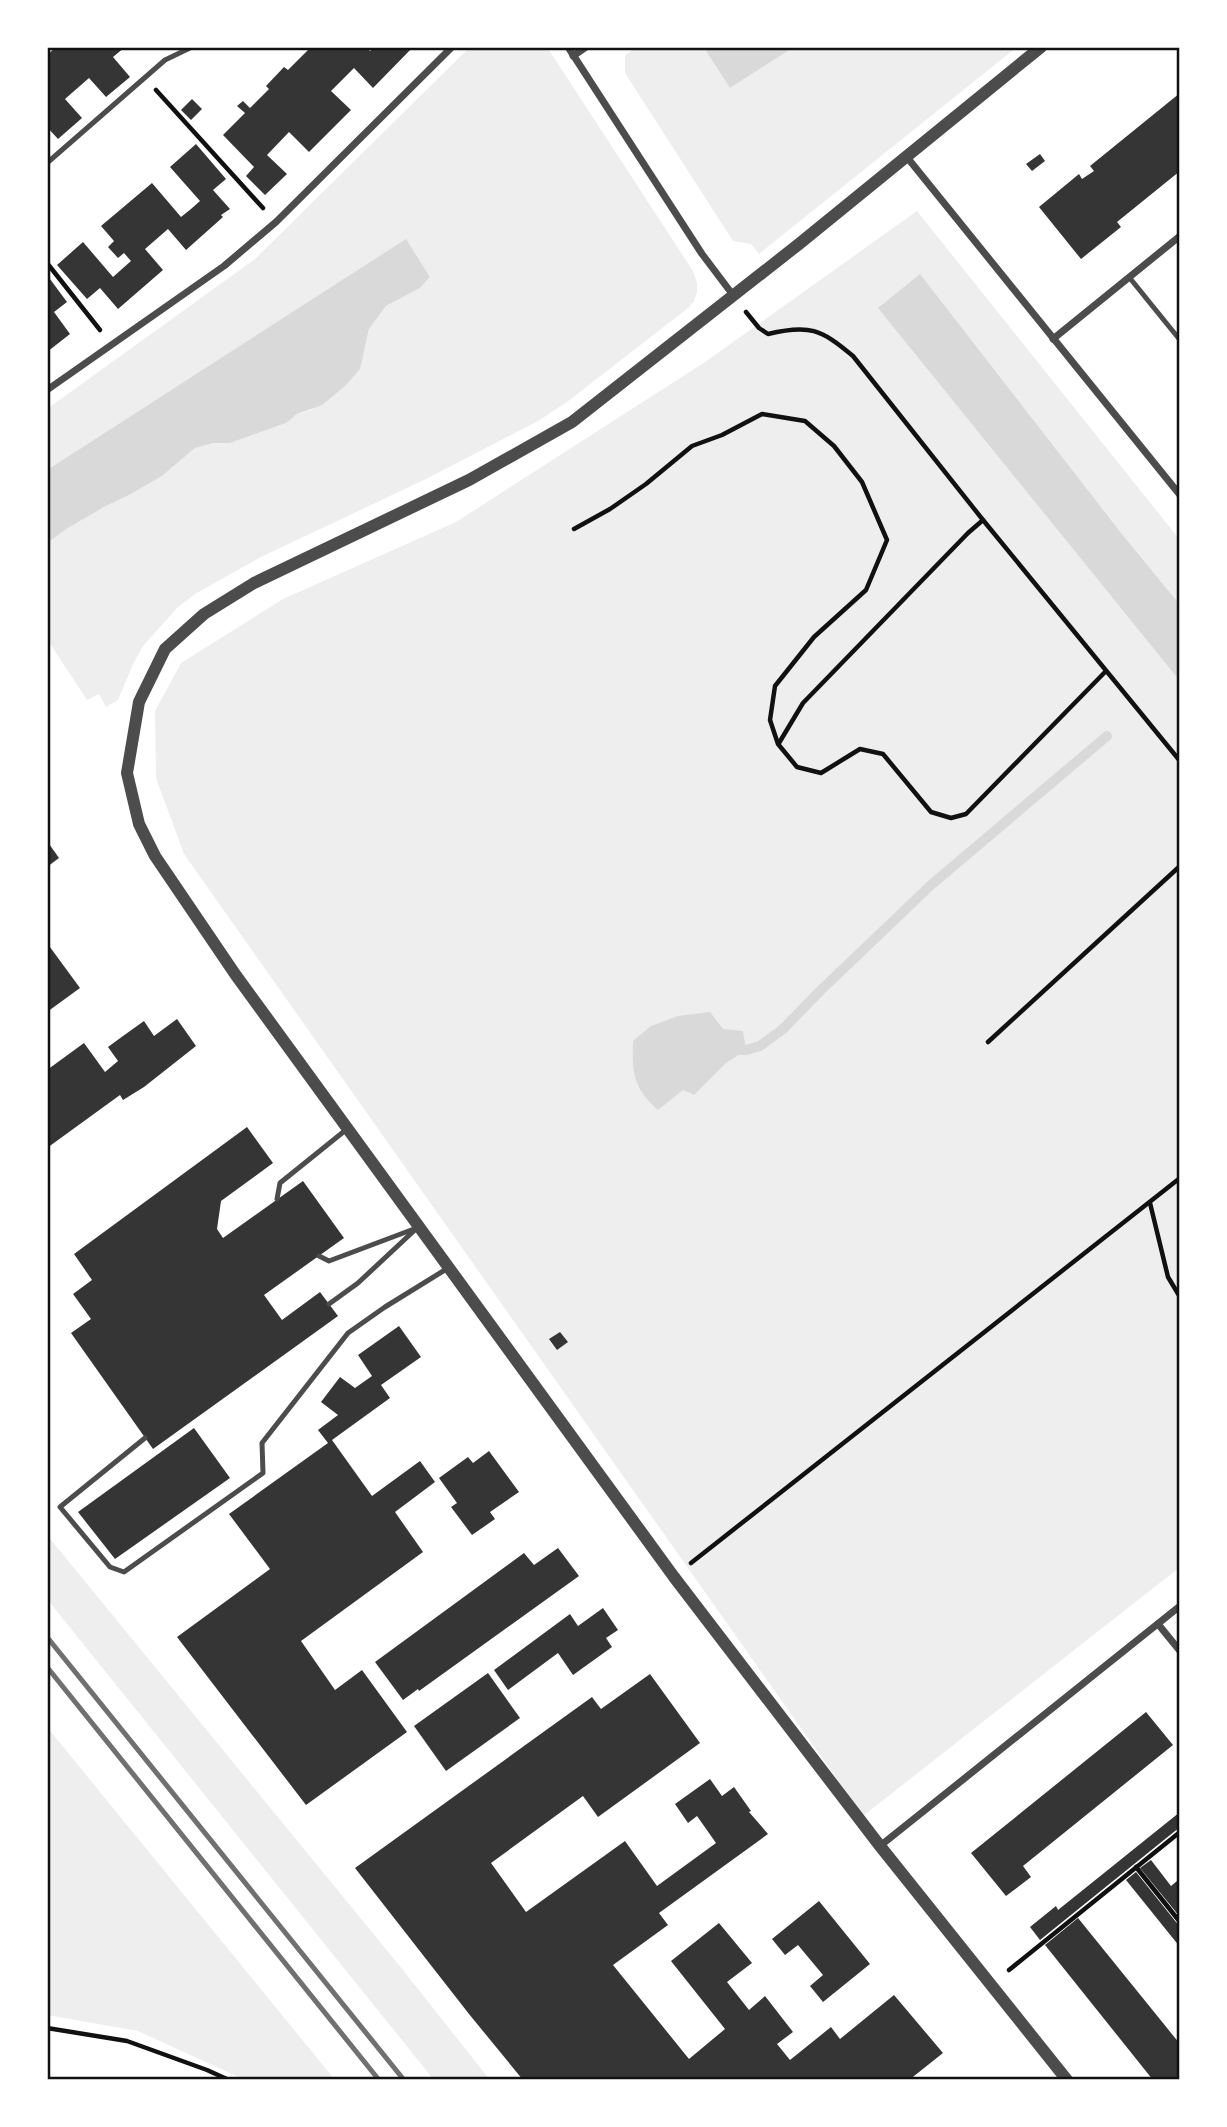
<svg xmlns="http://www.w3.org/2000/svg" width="1227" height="2127" viewBox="0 0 1227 2127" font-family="Cabin,sans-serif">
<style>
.green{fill:#eee}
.water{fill:#d9d9d9}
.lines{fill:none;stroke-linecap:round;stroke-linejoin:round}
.stream{stroke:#d9d9d9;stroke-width:10}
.building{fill:#353535}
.path{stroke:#111;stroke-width:4.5}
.service{stroke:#4c4c4c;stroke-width:5}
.minor{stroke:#4c4c4c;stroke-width:7}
.tertiary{stroke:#4c4c4c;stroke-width:12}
.rail{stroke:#707070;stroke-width:5}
.neatline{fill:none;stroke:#111;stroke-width:2.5}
</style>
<rect width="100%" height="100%" fill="#fff"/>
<!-- green -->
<g class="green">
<polygon points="470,47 547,47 693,271 697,283 697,292 694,301 688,308 567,402 538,421 426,479 261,557 195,594 177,608 143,646 133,664 118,700 106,707 99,694 87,700 47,639 47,543 68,528 104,507 129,495 162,476 195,448 213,443 230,443 286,423 297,414 311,410 364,352 369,329 386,306 420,288 430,277 406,240 47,470 47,409 255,259"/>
<polygon points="637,47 711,47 706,50 730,88 794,47 1017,47 759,254 751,244 733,241 625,73 625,55"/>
<polygon points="917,211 1180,540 1180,1567 863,1816 184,854 156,778 155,711 181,663 283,599 456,522 705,362"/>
<polygon points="47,1535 403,1970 490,2080 434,2080 47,1599"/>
<polygon points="47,1727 335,2080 245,2080 138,2031 47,2015"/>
</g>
<!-- water -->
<g class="water">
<polygon points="711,47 794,47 730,88 706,51"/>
<polygon points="406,239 430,277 420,288 386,306 369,329 360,369 345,386 322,405 297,414 286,423 230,443 213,443 195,448 162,476 129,495 104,507 68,528 47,543 47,470"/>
<polygon points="920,274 1121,533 1180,605 1180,681 878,308"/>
<path d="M710 1012 723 1029 743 1031 746 1050 726 1063 694 1095 683 1090 658 1110C633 1088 632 1072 633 1041L651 1026 678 1016Z"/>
</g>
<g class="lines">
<!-- stream -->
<polyline class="stream" points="732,1050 746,1050 760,1046 783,1029 820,991 931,885 1107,736"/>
</g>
<!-- building -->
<g class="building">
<polygon points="56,47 125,47 113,57 130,77 106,97 89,78 65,99 82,118 58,139 47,127 47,55"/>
<polygon points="311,47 366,47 370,51 374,47 413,47 373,88 354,68 331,91 351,110 309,152 289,132 267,155 287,174 265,195 246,176 254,167 223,135 245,113 237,106 243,101 250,108 269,89 266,86 284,67 288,70"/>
<polygon points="1180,93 1180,171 1117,222 1121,227 1081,259 1039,207 1079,174 1082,179 1094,171 1090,166"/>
<polygon points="192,99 202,109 191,120 181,110"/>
<polygon points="196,144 226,179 213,190 230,209 221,215 223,217 186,250 168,229 145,249 163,270 118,309 100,288 87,299 57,265 83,242 113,277 131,261 124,253 118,258 108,247 114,241 101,226 152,183 181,217 191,209 200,201 170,167"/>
<polygon points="1040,154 1045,161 1032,171 1026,164"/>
<polygon points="47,275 67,302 54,312 70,334 47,352"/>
<polygon points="47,841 59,858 47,867"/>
<polygon points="47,943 80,988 47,1012"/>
<polygon points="177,1019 196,1046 144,1087 123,1100 120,1095 47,1148 47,1070 84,1043 105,1072 118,1061 108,1047 123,1036 144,1021 154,1036"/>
<polygon points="247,1127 273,1163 221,1201 217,1229 223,1238 303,1181 344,1238 264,1295 282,1320 320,1292 338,1316 153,1449 71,1333 91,1319 73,1294 92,1280 74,1254"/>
<polygon points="399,1326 421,1357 381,1385 390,1398 332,1440 372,1496 420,1461 435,1482 395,1512 423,1552 301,1641 335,1690 362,1670 407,1732 306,1805 177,1637 270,1569 229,1514 328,1443 318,1430 338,1415 321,1402 340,1377 355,1388 372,1376 358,1355"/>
<polygon points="560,1332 568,1342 557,1350 549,1339"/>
<polygon points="194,1428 230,1478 115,1559 78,1512"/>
<polygon points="489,1451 519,1492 490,1512 495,1519 472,1535 451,1507 457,1503 439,1478 468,1457 473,1463"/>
<polygon points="558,1548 579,1576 419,1691 418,1689 403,1700 375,1662 524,1553 534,1565"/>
<polygon points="603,1608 618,1630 606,1638 612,1647 573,1675 558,1653 508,1690 494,1670 570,1614 578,1626"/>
<polygon points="488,1673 520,1718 446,1771 414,1726"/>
<polygon points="650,1674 700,1743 598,1817 583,1796 491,1863 526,1912 625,1841 657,1886 716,1843 697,1816 688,1823 675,1804 710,1779 722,1796 734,1787 751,1811 749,1812 768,1834 659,1913 668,1925 613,1965 689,2059 725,2029 671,1961 719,1923 752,1963 727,1982 749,2010 765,1996 793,2032 777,2044 790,2060 831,2027 840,2039 894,1995 943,2053 909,2080 523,2080 469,2014 355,1868 592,1697 601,1709"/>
<polygon points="1146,1712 1173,1745 1023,1866 1031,1877 1006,1896 971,1853"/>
<polygon points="1180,1812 1180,1827 1040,1940 1030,1927 1056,1906 1058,1910"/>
<polygon points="1151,1860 1171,1886 1177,1881 1180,1884 1180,1917 1140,1868"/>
<polygon points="1136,1872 1180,1927 1180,1947 1126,1880"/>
<polygon points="819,1901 870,1964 823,2002 810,1986 823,1975 798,1945 785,1955 772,1939"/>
<polygon points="1078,1918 1180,2044 1180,2080 1153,2080 1045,1945"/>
</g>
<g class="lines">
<!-- path -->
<g class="path">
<polyline points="156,90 263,208"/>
<polyline points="47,263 100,330"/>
<path d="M746 312 759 328 768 334C809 324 821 329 853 356L983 520 1180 761"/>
<polyline points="574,529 610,509 646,484 692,446 722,435 762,414 805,421 834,446 862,482 887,540 866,590 814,637 775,686 770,720 778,744 797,767 821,773 860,749 883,754 931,812 951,818 966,814 1106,671"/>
<polyline points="779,743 803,703 968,533 983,520"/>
<polyline points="988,1042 1180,866"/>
<polyline points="1150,1203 1168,1277 1180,1297"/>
<polyline points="691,1563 1180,1178"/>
<polyline points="1136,1867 1180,1922"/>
<polyline points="1009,1970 1180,1832"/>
<polyline points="47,2028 127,2041 207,2070 229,2080"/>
</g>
<!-- service -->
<g class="service">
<polyline points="47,163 165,60 192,47"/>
<polyline points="1129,277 1180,340"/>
<polyline points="277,1199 280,1183 347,1129"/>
<polyline points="319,1256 329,1261 414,1229"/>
<polyline points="329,1304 358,1283 418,1227"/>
<polyline points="145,1438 60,1507 110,1567 124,1572 263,1473 262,1443 348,1333 385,1307 448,1268"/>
</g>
<!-- minor -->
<g class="minor">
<polyline points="568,47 702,254 733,295"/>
<polyline points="573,56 586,47"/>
<polyline points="906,156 1180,495"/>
<polyline points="1053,339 1180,236"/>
<polyline points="47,390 224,266 276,222 452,47"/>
<polyline points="1158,1624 1180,1651"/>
<polyline points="880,1846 1180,1606"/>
</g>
<!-- tertiary -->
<polyline class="tertiary" points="1041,47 799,244 572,422 469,480 254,583 204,614 165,649 139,702 127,773 139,824 155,856 235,974 674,1577 880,1846 1067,2080"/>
<!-- rail -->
<g class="rail">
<polyline points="47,1637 404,2080"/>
<polyline points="47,1667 379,2080"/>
</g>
</g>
<!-- border -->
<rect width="1227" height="2127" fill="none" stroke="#ffffff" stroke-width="98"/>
<rect x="49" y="49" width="1129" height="2029" class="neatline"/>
</svg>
